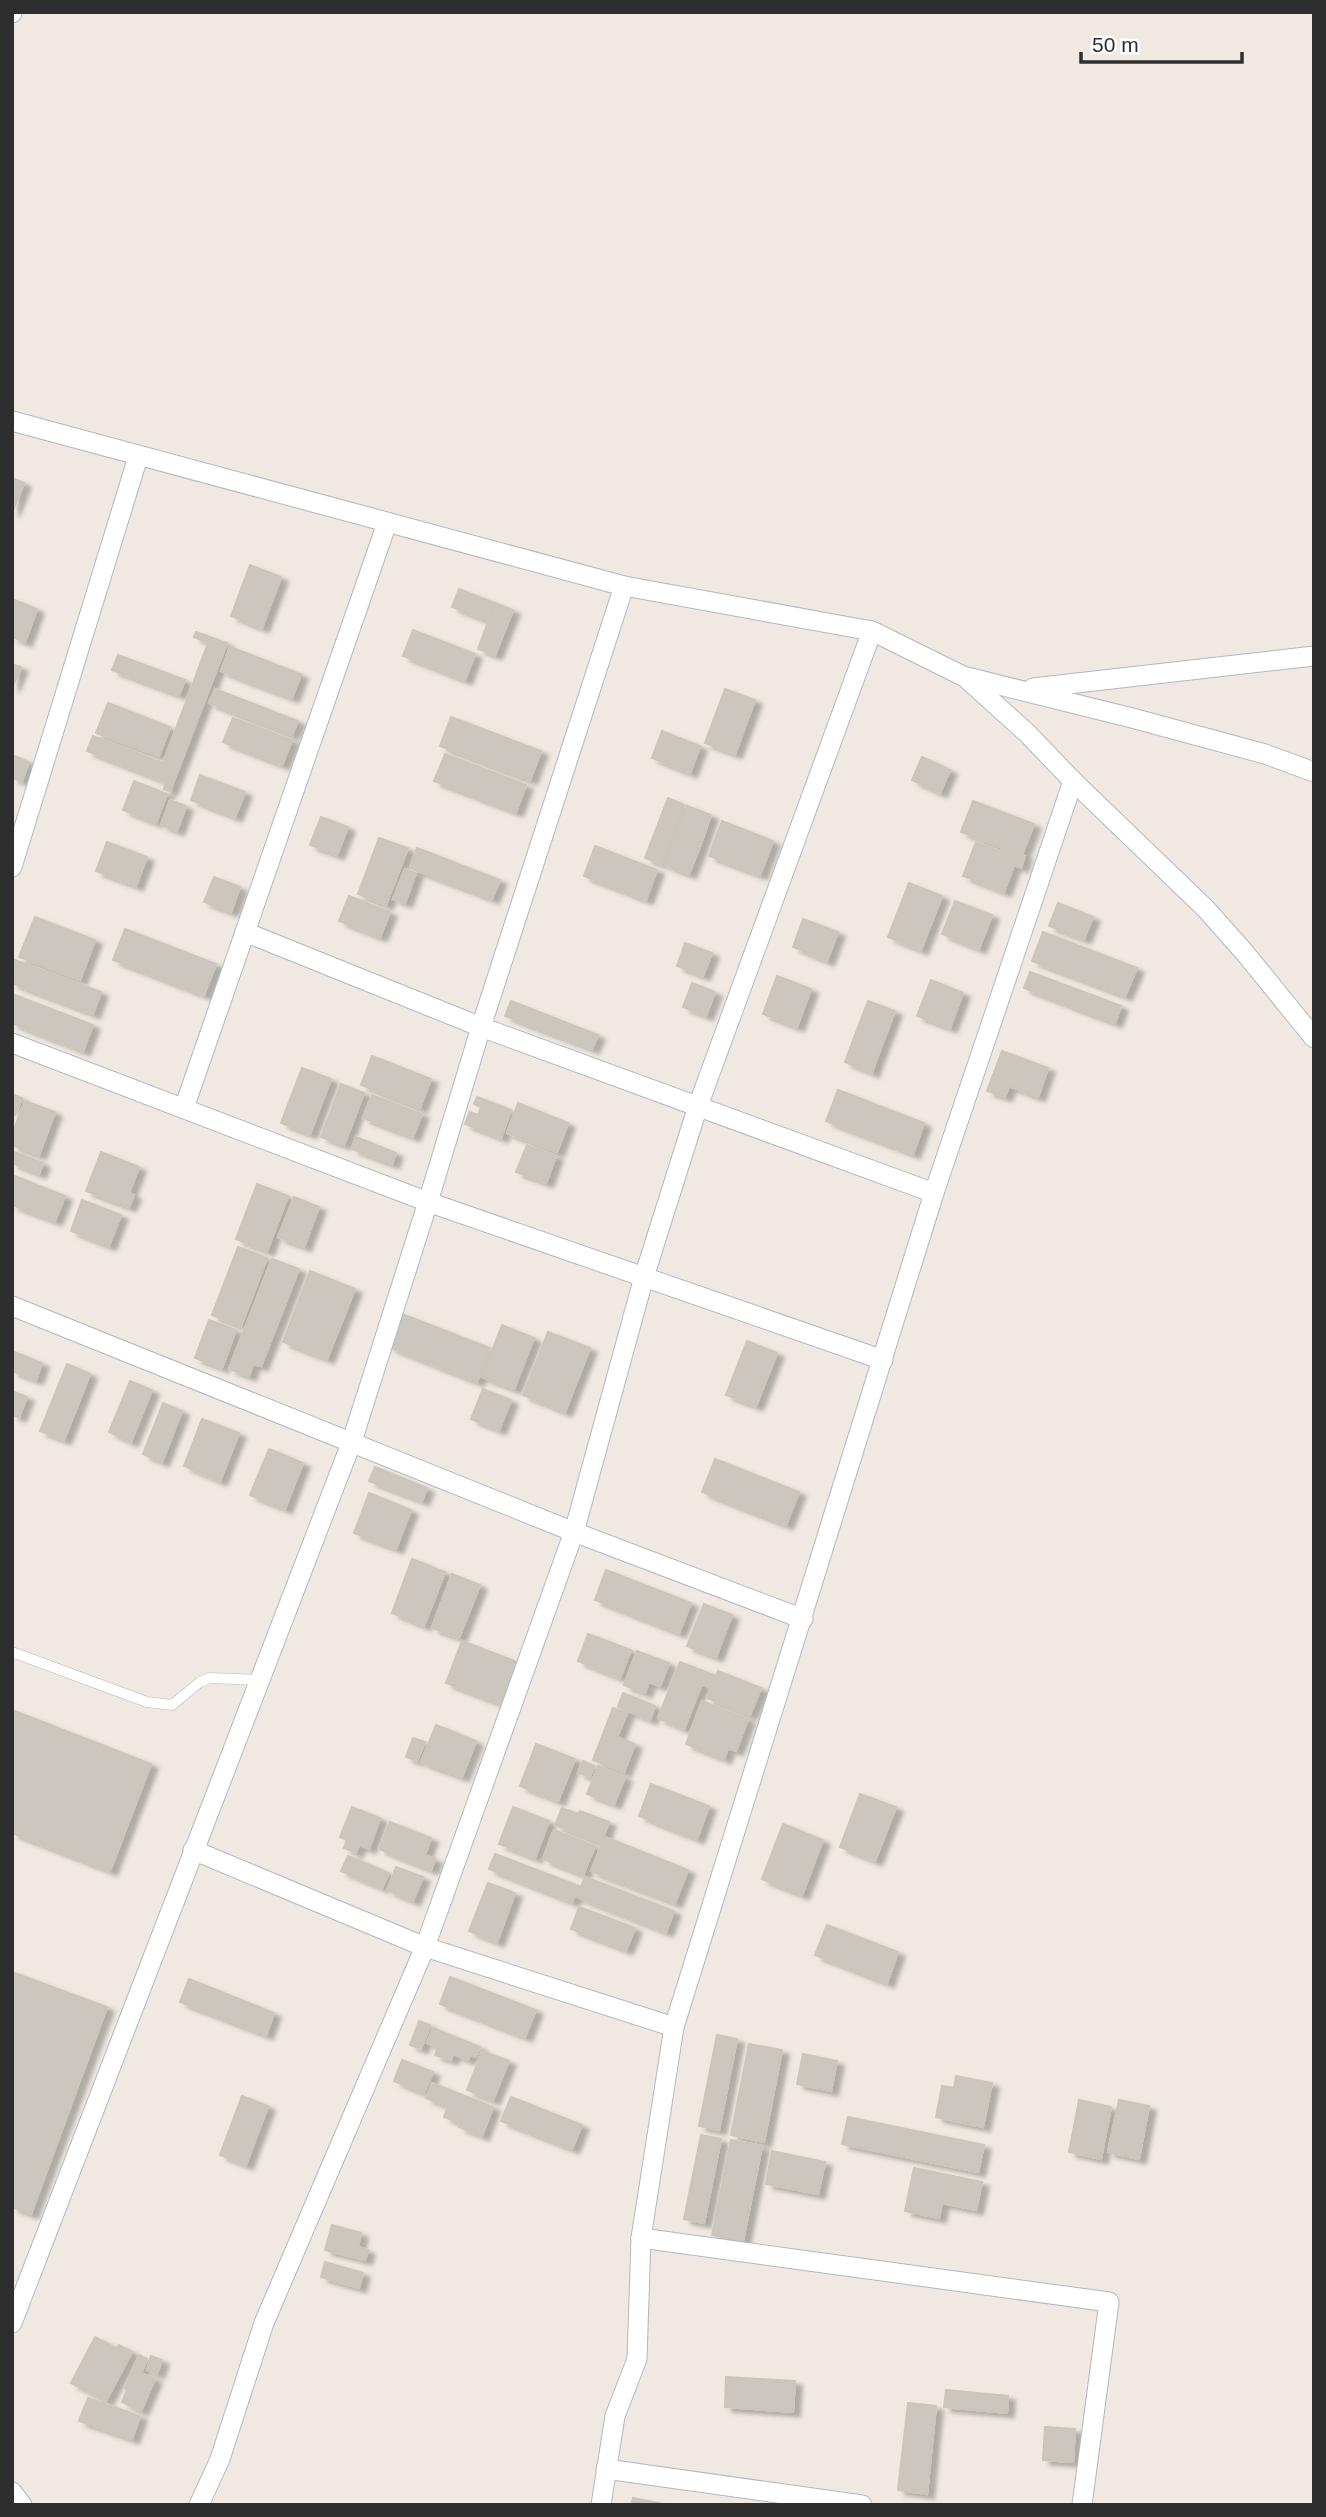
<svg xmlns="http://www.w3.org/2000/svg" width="1326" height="2517" viewBox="0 0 1326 2517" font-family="Arial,sans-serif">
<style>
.building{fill:#cbc7bf;stroke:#cbc5ba;stroke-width:2;filter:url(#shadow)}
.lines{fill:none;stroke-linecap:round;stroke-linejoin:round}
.lane-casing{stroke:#b4b7c1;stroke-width:11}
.street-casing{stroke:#b4b7c1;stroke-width:21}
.lane{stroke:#fff;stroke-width:10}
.street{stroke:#fff;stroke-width:19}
</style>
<defs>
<filter id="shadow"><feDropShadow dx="7" dy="4.5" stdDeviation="2" flood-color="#0004"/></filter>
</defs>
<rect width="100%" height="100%" fill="#efe9e1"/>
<!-- building -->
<g class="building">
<polygon points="12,478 24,483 12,513"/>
<polygon points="250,565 281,577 262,628 231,616"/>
<polygon points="459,589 495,603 489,621 452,607"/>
<polygon points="12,599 37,609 25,642 12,637"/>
<polygon points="495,603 513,610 495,655 478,649"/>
<polygon points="413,630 475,654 465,680 403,656"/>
<polygon points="196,632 227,643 170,791 164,789 166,782 87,751 93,736 163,763 208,643 194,637"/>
<polygon points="230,647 301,674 292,698 221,671"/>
<polygon points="118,655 185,680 179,695 112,670"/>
<polygon points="12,664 21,667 12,688"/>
<polygon points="215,689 298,721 292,735 209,703"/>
<polygon points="725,689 755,700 735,754 705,743"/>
<polygon points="108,703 170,727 159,756 96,733"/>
<polygon points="451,717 541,751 530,780 440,746"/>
<polygon points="233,718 292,740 282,765 223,742"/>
<polygon points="662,731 700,746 690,773 652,758"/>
<polygon points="445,754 526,785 516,812 434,781"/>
<polygon points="12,755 29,762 22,781 12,778"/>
<polygon points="922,757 950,770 940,793 912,780"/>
<polygon points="200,775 245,792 235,817 191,800"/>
<polygon points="134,781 167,794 156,823 123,810"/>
<polygon points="668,798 684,805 662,864 645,858"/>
<polygon points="170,800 186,806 177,831 161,825"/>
<polygon points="973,801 1034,824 1022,855 1025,856 1021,868 1014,865 1004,892 963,876 976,842 1002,852 1003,848 961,832"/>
<polygon points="687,806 711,815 701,844 676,834"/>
<polygon points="321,817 348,827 337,855 310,845"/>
<polygon points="722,821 773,841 760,875 709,856"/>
<polygon points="676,834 701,844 689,874 665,865"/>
<polygon points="379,838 408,848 386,905 358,894"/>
<polygon points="107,842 147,857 136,886 96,871"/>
<polygon points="595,846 657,870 646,900 584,876"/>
<polygon points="417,848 500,880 492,899 410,868"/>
<polygon points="405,869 416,873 405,903 393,899"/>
<polygon points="214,877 240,887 231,912 204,902"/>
<polygon points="909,883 942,896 921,950 888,937"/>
<polygon points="349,896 390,912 380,937 339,921"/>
<polygon points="955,901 992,915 979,949 942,934"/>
<polygon points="1058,903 1093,917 1084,939 1049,926"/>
<polygon points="35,917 95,940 80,980 19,957"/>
<polygon points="803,919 838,932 827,961 793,947"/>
<polygon points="125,929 216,964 204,995 113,960"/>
<polygon points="1043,932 1137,968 1125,996 1032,961"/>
<polygon points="685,943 712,953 703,976 677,966"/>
<polygon points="12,959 101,992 93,1014 12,983"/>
<polygon points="1030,972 1092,995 1086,1012 1024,988"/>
<polygon points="777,976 811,989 797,1027 763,1014"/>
<polygon points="931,980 963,993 950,1028 917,1016"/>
<polygon points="692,983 715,992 706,1016 683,1007"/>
<polygon points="12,994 93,1025 83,1051 12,1023"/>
<polygon points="1092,995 1121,1006 1115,1023 1086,1012"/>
<polygon points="511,1001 598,1035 592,1049 505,1016"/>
<polygon points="868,1001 895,1011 876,1061 849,1051"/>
<polygon points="849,1051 876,1061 872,1073 845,1062"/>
<polygon points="1002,1051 1048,1068 1038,1097 1009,1086 1005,1097 987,1091"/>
<polygon points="372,1056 431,1079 420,1108 361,1085"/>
<polygon points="302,1068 331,1079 310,1134 281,1123"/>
<polygon points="341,1084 364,1093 344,1145 321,1137"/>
<polygon points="838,1090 924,1123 913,1154 826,1121"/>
<polygon points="12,1094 22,1098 15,1115 12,1114"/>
<polygon points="372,1095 422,1114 413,1137 363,1118"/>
<polygon points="477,1097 511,1110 501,1138 465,1124 470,1112 478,1115 481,1107 474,1104"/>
<polygon points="25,1101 55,1112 39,1155 12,1145 12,1134"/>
<polygon points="518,1103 568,1123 557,1152 507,1133"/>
<polygon points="356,1137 396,1153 392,1164 352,1149"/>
<polygon points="527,1145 556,1156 546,1183 516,1172"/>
<polygon points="12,1151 43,1163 39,1174 12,1163"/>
<polygon points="101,1152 139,1167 129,1193 134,1195 129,1207 86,1191"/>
<polygon points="12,1175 65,1196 55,1221 12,1205"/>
<polygon points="257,1184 288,1196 267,1251 236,1239"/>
<polygon points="294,1197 319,1207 304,1247 278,1237"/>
<polygon points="82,1200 121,1215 109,1246 71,1231"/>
<polygon points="238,1247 267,1258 241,1326 212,1315"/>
<polygon points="272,1259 299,1269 261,1366 253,1364 249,1376 229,1369"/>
<polygon points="310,1271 355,1289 327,1359 283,1342"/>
<polygon points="402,1314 490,1348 477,1382 389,1347"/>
<polygon points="209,1320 236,1330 222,1368 195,1358"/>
<polygon points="502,1325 534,1338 514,1389 482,1377"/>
<polygon points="548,1332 590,1348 565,1412 523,1395"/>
<polygon points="747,1341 777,1353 756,1406 726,1395"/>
<polygon points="12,1351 42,1363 36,1380 12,1371"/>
<polygon points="67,1364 90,1374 64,1440 40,1431"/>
<polygon points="130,1381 152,1390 131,1442 109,1432"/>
<polygon points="483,1389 511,1400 499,1430 471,1419"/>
<polygon points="12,1391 27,1397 19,1417 12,1415"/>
<polygon points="163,1403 182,1411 162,1462 143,1454"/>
<polygon points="202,1419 239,1433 220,1481 184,1466"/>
<polygon points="269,1449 303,1463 285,1509 250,1495"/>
<polygon points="715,1459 799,1492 786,1525 702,1492"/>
<polygon points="375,1467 427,1488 422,1501 369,1481"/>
<polygon points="369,1493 411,1510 396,1549 354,1533"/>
<polygon points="412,1559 445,1572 424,1626 392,1613"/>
<polygon points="606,1570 691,1603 679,1633 595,1600"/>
<polygon points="452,1574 480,1585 459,1638 432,1628"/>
<polygon points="704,1604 732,1615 716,1657 687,1646"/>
<polygon points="588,1634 631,1650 620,1678 578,1661"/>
<polygon points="462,1641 517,1662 501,1704 446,1683"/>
<polygon points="637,1651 669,1663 660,1686 649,1682 645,1693 624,1685"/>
<polygon points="680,1662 714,1675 710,1688 702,1684 684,1729 658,1718"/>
<polygon points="718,1671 761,1688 750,1715 707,1698"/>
<polygon points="623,1693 655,1706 650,1720 618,1707"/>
<polygon points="702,1701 748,1719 736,1751 728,1748 724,1759 686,1744"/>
<polygon points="613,1708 627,1713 617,1737 635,1744 624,1772 593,1760"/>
<polygon points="12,1710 151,1764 110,1871 12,1833"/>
<polygon points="436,1725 476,1741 462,1777 421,1762"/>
<polygon points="413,1738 425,1742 417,1761 406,1757"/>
<polygon points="536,1744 575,1759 558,1801 520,1786"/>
<polygon points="583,1761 594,1766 590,1777 578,1773"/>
<polygon points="598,1766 625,1777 614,1804 587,1794"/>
<polygon points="651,1784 709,1806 697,1839 639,1816"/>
<polygon points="860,1794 896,1807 875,1861 840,1847"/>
<polygon points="352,1807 380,1818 369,1849 359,1845 356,1853 344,1848 347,1840 340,1837"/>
<polygon points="513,1807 549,1821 535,1858 499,1844"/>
<polygon points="562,1808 578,1814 580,1811 609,1822 601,1843 555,1825"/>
<polygon points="390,1822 431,1838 425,1855 435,1859 431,1870 379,1849"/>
<polygon points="783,1824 823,1840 802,1895 762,1879"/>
<polygon points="554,1830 595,1846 583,1875 543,1859"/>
<polygon points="605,1837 688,1870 675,1903 591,1871"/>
<polygon points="495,1854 579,1886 572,1902 489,1869"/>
<polygon points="348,1856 389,1873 382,1888 341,1871"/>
<polygon points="396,1867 423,1877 413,1901 387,1890"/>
<polygon points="585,1877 674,1911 666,1932 577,1897"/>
<polygon points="488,1883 515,1893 497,1942 469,1931"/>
<polygon points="579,1907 635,1928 626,1950 571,1929"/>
<polygon points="827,1925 898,1952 887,1983 815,1955"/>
<polygon points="12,1972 107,2007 31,2214 12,2207"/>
<polygon points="450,1977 536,2010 525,2037 440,2004"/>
<polygon points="189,1979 274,2013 266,2035 180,2002"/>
<polygon points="419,2021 430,2025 421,2049 410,2045"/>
<polygon points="433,2028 480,2047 476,2057 470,2055 468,2060 453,2054 451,2060 435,2055 438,2047 427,2043"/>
<polygon points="717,2035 737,2039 719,2130 699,2126"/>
<polygon points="749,2044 782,2050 764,2142 731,2135"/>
<polygon points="482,2051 509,2061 493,2100 467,2090"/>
<polygon points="803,2054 837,2061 831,2091 797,2084"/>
<polygon points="402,2060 433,2072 424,2093 394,2081"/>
<polygon points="956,2076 992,2083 983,2127 936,2117 942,2086 954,2088"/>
<polygon points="432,2083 493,2107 482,2136 459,2127 460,2123 444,2117 448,2106 426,2098"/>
<polygon points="242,2096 268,2106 246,2165 220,2155"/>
<polygon points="511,2097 582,2125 572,2149 501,2121"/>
<polygon points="1079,2100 1111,2107 1101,2159 1069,2152"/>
<polygon points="1119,2100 1149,2106 1139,2159 1108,2152"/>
<polygon points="848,2117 984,2145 978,2172 842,2144"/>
<polygon points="701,2135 721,2139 704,2223 684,2219"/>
<polygon points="731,2140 762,2146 743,2241 712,2235"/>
<polygon points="772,2151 825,2162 818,2194 766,2184"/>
<polygon points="914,2168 982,2182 976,2210 942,2203 939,2218 905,2211"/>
<polygon points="332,2225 361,2233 358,2247 368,2250 365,2260 325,2250"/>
<polygon points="325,2262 363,2273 359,2288 321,2277"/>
<polygon points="95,2337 117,2349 119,2345 132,2352 106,2401 71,2383"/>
<polygon points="139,2355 147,2359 141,2373 155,2379 141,2411 122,2402 127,2390 125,2388"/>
<polygon points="151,2356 162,2360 157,2374 147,2370"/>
<polygon points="726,2377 795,2381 793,2412 725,2407"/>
<polygon points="946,2390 1008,2396 1007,2413 944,2407"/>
<polygon points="88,2398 140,2416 132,2439 79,2421"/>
<polygon points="908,2403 936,2406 927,2494 898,2490"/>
<polygon points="1045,2427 1075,2429 1073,2462 1043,2460"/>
<polygon points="633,2498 668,2505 631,2505"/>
</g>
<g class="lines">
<defs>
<polyline id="lane" points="12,1652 147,1702 172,1705 200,1682 210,1678 259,1680"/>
<g id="street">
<polyline points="12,13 12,12"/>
<polyline points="12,421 624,586 872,631 963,676 1132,718 1265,754 1314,772"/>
<polyline points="967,679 1027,733 1073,781 1206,909 1245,953 1314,1038"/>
<polyline points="1033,688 1314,656"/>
<polyline points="12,867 138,457"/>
<polyline points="245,932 481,1027 934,1193"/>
<polyline points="12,1043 428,1202 883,1360"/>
<polyline points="184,1108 387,523"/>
<polyline points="12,1306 574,1532 803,1619"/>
<polyline points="193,1850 425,1947 674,2027"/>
<polyline points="641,2238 1109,2302 1082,2505"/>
<polyline points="12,2323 352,1441 428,1202 481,1027 624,586"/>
<polyline points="606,2469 862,2505"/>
<polyline points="12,2492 22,2505"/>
<polyline points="199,2505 220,2459 264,2323 425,1947 574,1532 644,1277 698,1106 872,631"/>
<polyline points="601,2505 615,2416 637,2359 641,2238 674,2027 934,1193 1073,781"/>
</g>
</defs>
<!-- lane casing -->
<use href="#lane" class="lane-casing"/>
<!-- street casing -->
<use href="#street" class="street-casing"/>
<!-- lane -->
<use href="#lane" class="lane"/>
<!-- street -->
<use href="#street" class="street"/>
</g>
<!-- border -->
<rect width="1326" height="2517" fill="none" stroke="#2e2e2e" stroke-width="28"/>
<!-- scale -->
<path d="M1081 52v10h161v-10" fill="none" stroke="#2e2e2e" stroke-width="3.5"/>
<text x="1092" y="52" font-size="21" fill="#2e2e2e" stroke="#ffffff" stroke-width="5" paint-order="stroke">50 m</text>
</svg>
